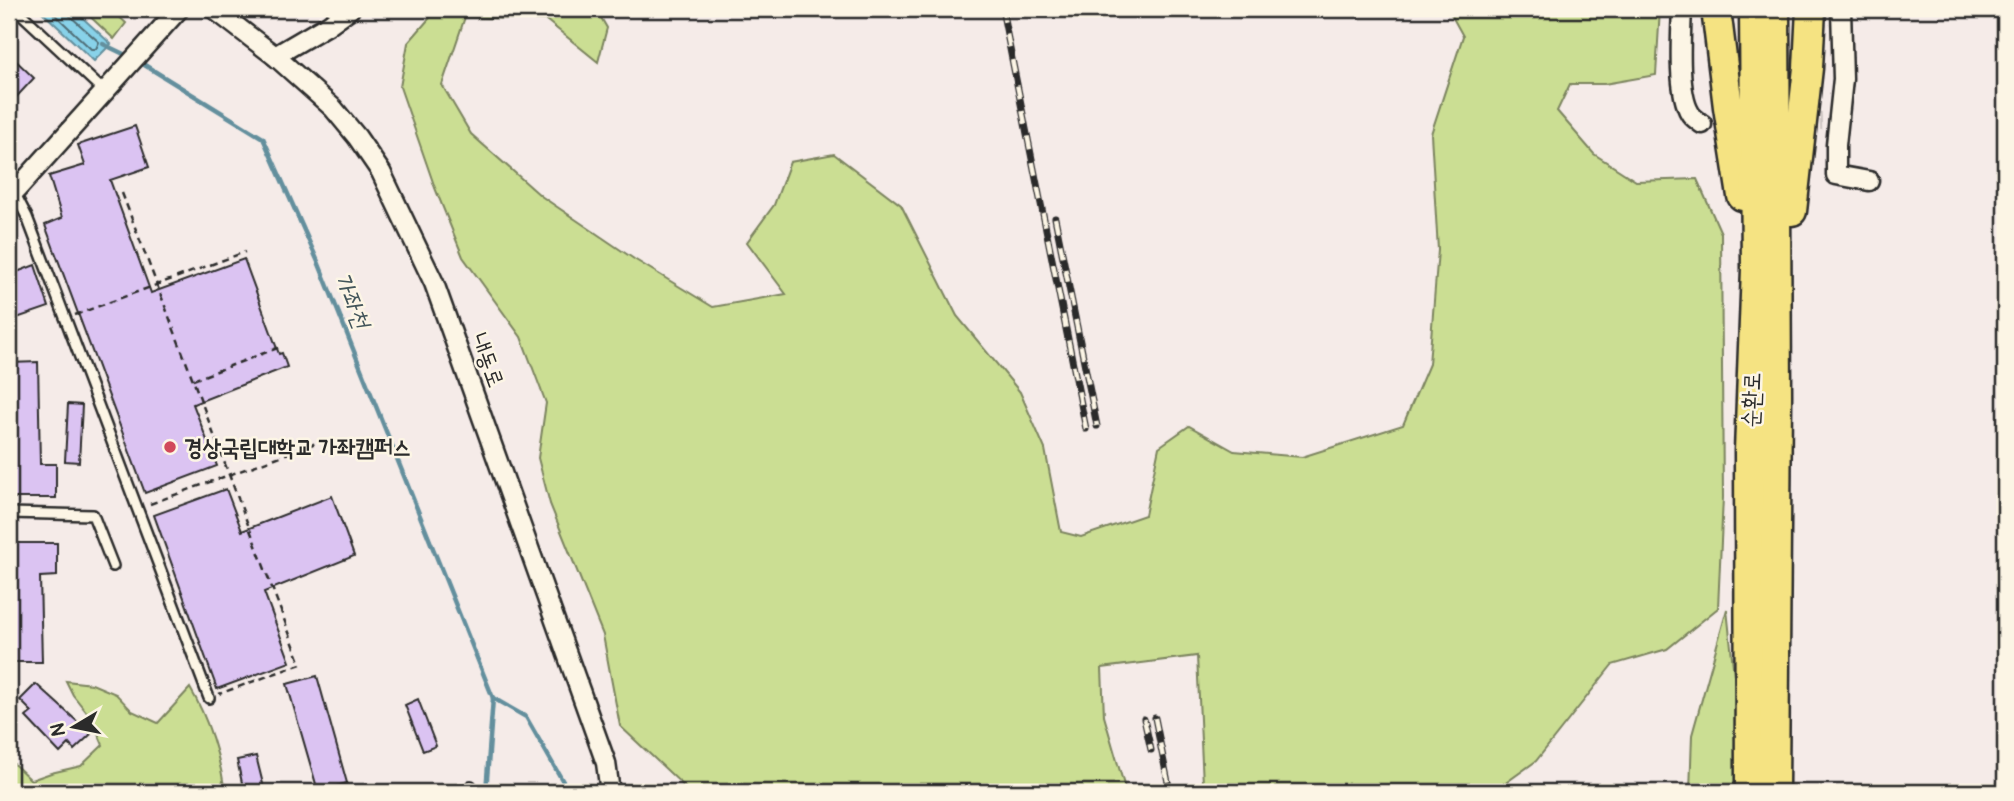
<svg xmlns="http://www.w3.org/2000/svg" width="2014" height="801" viewBox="0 0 2014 801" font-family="Pangolin,'Poor Story',sans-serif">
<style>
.green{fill:#cbde93;stroke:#7b845f;stroke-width:2}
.water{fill:#88d2e9;stroke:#638f9d;stroke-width:2}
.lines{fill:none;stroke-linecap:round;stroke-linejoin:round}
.shore{stroke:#506e77;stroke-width:2}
.stream{stroke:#638f9d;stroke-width:4.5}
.building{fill:#dbc3f2;stroke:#2b2b2b;stroke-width:2}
.minor-tunnel{stroke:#cdc5c2;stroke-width:18;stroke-dasharray:18 9;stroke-linecap:butt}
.service-casing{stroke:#2b2b2b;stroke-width:14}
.minor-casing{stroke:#2b2b2b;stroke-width:23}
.trunk-casing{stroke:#2b2b2b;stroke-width:33}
.path{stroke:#2b2b2b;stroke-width:2.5;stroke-dasharray:7 5;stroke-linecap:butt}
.service{stroke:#fcf5e5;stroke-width:9}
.minor{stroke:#fcf5e5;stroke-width:18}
.trunk{stroke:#f5e382;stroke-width:28}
.rail-casing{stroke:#2b2b2b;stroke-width:7}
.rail{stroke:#fcf5e5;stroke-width:4.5;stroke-dasharray:13;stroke-linecap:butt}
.poi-dot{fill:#d1495b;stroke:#fcf5e5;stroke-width:2.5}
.labels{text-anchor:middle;stroke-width:5;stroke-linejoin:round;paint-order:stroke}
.street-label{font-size:23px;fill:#2b2b2b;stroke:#fcf5e5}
.poi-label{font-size:23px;font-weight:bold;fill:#2b2b2b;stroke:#fcf5e5;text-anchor:start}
.water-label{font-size:24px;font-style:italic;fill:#42555a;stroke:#fcf5e5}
</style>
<rect width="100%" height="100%" fill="#f5ebe8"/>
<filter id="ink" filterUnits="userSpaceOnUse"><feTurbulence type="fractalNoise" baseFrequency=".0143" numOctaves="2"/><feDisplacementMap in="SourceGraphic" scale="14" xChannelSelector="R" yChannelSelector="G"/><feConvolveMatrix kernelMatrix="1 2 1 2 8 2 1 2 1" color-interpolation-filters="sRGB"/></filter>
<g filter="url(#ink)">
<!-- green -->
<g class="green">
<polygon points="82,9 111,9 126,23 114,39"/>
<polygon points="452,9 596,9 607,28 598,62 546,20 465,17 442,85 471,134 541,196 634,259 713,307 786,294 747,242 774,205 790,162 834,154 901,205 957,316 1020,392 1045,449 1061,532 1081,537 1145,515 1159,447 1189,426 1234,451 1302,457 1403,425 1429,364 1438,250 1431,134 1463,36 1448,9 1660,9 1656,75 1604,84 1570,84 1557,111 1594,154 1636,181 1697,179 1721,233 1723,497 1718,608 1667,649 1612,665 1536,761 1493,792 1206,792 1203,784 1197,656 1102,668 1104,716 1126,792 695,792 687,789 620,726 603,635 550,504 538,458 546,403 521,337 463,257 435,188 400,87 408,43 434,13"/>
<polygon points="1727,609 1737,705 1736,792 1690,792 1692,735"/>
<path d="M66 681 92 684 116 694 132 711 158 723 190 688C208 718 220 757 225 792H9V764H14L31 780 51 773 81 766 103 745 92 719 73 695Z"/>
</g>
<!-- water -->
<polygon class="water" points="39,9 73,9 111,44 94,61"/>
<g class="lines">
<!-- shore -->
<polyline class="shore" points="49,9 91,49 96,49 99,42 70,16 69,9"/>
<!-- stream -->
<g class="stream">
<polyline points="103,44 130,57"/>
<polyline points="138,61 263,138 319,264 493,698 486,792"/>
<polyline points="493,698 526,717 569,792"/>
</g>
</g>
<!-- building -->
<g class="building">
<polygon points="9,54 34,78 9,105"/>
<polygon points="135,126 149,167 110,180 151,293 244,259 279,354 282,353 287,367 193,404 217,466 145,493 45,225 62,218 49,176 85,165 78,145"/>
<polygon points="35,265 49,307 14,319 9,303 9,275"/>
<polygon points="38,362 40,464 56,464 56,498 9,498 9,464 11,464 9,363"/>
<polygon points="68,404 82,405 79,462 65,461"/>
<polygon points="226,489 242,531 332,496 354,556 264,592 290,662 217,689 154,515"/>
<polygon points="9,543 57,543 57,576 40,577 42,662 9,662"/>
<polygon points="317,676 347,783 318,791 287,684"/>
<polygon points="36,684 91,734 74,750 69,744 60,753 26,717 32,712 20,700"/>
<polygon points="418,699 436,746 423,751 405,705"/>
<polygon points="256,756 265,792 244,792 237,760"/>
</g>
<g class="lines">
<!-- minor-tunnel -->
<polyline class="minor-tunnel" points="1793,122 1822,121"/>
<defs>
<g id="service">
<polyline points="16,9 106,93"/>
<polyline points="14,192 27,217 209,698"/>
<polyline points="9,513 93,515 113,566"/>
<polyline points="471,786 471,792"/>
</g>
<g id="minor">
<polyline points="214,9 275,56 333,108 357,137 381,172 434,283 606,763 610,792"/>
<path d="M1682 9C1681 34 1677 92 1690 113 1692 117 1697 120 1702 124"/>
<polyline points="1841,9 1843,79 1836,145 1836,175 1869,181"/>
<polyline points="275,56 328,25 350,9"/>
<polyline points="9,198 179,9"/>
</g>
<g id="trunk">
<polyline points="1716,9 1728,107 1742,196"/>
<polyline points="1792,211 1808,68 1811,9"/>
<polyline points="1750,792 1749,451 1756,269 1754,9"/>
<polyline points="1774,792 1777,395 1775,9"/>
</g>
</defs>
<!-- service casing -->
<use href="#service" class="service-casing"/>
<!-- minor casing -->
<use href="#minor" class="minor-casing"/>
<!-- trunk casing -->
<use href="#trunk" class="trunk-casing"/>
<!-- path -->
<g class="path">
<polyline points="122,193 301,664 219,694"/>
<polyline points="75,315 245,252"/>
<polyline points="193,380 280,347"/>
<polyline points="150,504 316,443"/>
</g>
<!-- service -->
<use href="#service" class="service"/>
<!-- minor -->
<use href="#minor" class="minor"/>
<!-- trunk -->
<use href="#trunk" class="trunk"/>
<defs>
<g id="rail">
<polyline points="1002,9 1086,429"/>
<polyline points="1055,218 1097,426"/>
<polyline points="1155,718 1170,792"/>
<polyline points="1144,719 1151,750"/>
</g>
</defs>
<!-- rail casing -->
<use href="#rail" class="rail-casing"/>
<!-- rail -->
<use href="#rail" class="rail"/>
</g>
</g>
<!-- markers -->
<circle class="poi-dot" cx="170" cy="447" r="7"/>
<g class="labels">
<!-- street labels -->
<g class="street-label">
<text transform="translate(488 360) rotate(70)" y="8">내동로</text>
<text transform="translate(1751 400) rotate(-88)" y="8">순환로</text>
</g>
<!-- poi labels -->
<g class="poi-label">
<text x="184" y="455">경상국립대학교 가좌캠퍼스</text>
</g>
<!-- water labels -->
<g class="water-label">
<text transform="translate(352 300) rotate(68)" y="8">가좌천</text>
</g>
</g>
<!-- margin -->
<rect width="2014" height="801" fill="none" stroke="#fcf5e5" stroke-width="35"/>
<rect x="18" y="18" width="1979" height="766" fill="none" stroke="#2b2b2b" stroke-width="2.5" filter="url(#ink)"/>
<!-- north arrow -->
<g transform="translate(74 727) rotate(260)" stroke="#fcf5e5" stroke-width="5" paint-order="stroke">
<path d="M0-5L12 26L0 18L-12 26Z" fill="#2b2b2b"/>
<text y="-10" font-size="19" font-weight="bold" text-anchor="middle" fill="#2b2b2b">N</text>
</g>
</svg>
